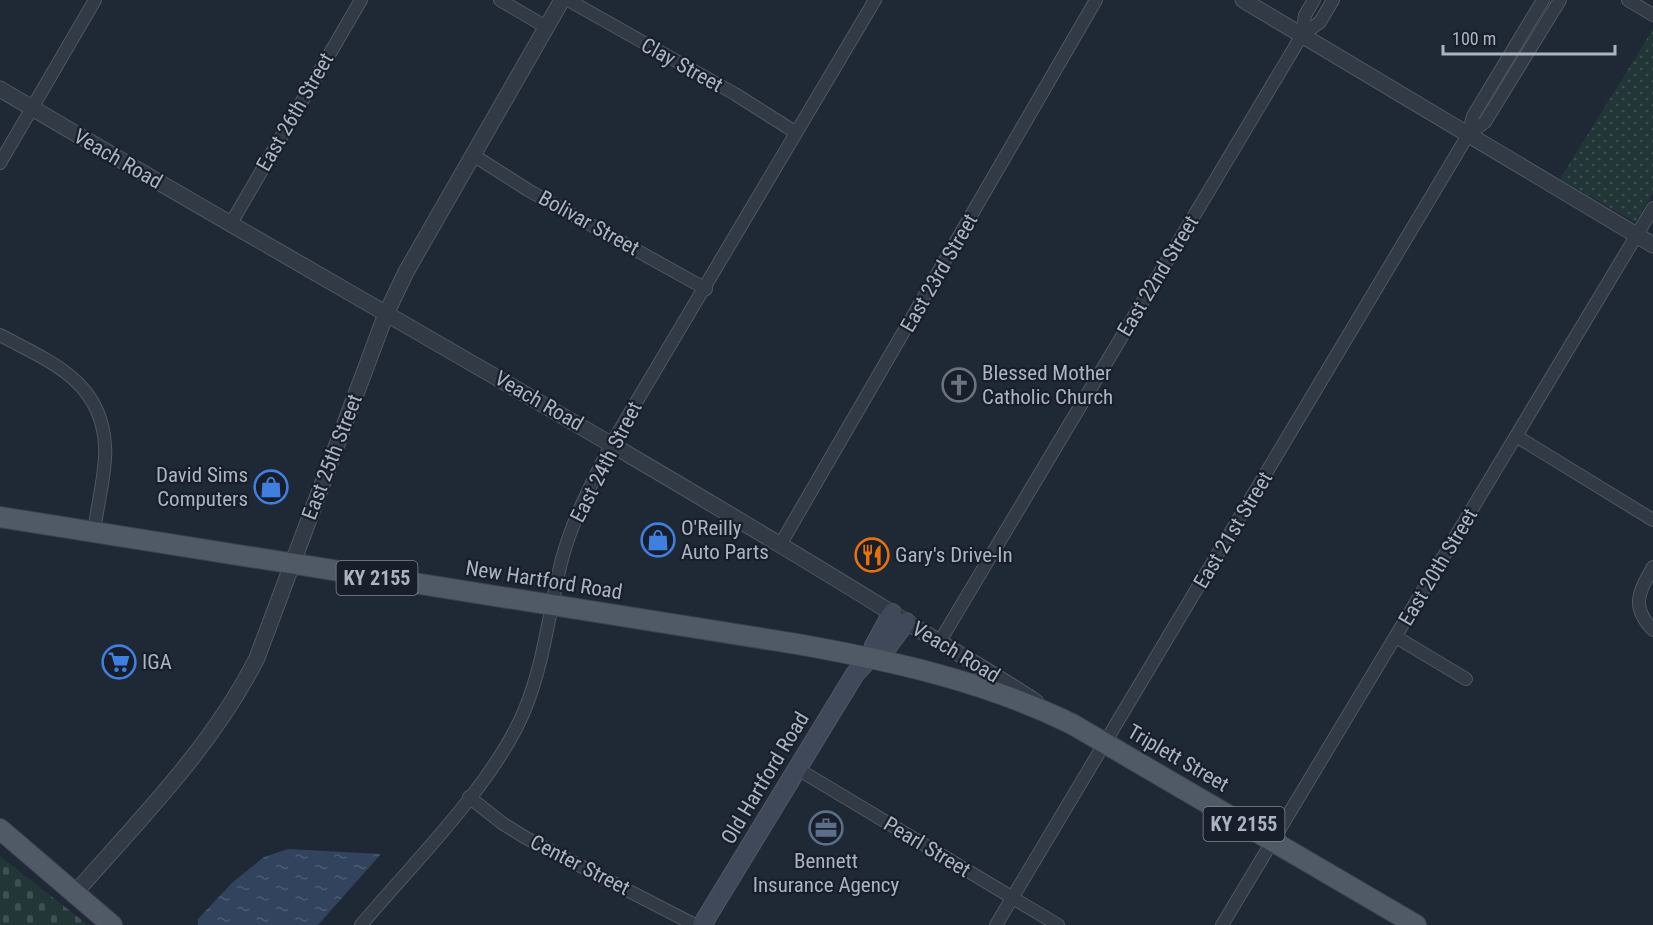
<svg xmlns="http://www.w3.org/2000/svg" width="1653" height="925" viewBox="0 0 1653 925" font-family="'Roboto Condensed',sans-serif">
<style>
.cemetery{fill:url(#cemetery-stones)}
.park{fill:url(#park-dots)}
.water{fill:url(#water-ripples)}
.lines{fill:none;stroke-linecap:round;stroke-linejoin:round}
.minor-casing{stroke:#505764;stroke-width:14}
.tertiary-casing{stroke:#505764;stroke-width:17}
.secondary-casing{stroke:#505764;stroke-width:20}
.primary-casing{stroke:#3c434f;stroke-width:22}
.minor{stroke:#323a46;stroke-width:12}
.tertiary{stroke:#323a46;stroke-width:15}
.secondary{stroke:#404959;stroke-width:18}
.primary{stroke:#505966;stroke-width:20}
.labels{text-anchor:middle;stroke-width:4.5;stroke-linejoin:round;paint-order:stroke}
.shield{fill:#181f2a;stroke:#808795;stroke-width:1.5}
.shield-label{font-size:20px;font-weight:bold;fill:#acb4c3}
.street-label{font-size:21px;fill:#acb4c3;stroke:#181f2a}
.poi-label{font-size:21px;fill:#acb4c3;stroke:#181f2a;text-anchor:start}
</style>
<defs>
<pattern id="cemetery-stones" width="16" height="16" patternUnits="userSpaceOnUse" patternTransform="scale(1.5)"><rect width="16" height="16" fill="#223537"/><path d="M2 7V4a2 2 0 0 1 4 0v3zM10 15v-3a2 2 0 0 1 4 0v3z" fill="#3f5052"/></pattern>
<pattern id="park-dots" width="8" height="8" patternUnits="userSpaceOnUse" patternTransform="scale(1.5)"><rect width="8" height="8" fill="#223537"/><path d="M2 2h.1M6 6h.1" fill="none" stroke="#3f5052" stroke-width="1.8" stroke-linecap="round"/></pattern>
<pattern id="water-ripples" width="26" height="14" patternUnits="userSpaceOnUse" patternTransform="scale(1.5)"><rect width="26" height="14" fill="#32435d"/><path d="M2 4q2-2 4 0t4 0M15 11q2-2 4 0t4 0" fill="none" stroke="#4d5c73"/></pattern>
</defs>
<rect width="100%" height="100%" fill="#1f2835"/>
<!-- cemetery -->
<polygon class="cemetery" points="0,856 88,925 0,925"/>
<!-- park -->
<polygon class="park" points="1653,29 1653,193 1635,222 1560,179"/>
<!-- water -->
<polygon class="water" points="288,849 381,854 318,925 198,925 198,919 233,882 264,857"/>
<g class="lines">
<defs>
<g id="minor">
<polyline points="500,0 546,27"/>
<polyline points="568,0 735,94 795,132"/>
<polyline points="1628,0 1653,15"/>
<polyline points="1302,35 1320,22 1333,0"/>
<polyline points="1468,135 1485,122 1560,0"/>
<polyline points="473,155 528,190 706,289"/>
<polyline points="0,163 95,0"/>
<polyline points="230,225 361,0"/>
<path d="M0 335C50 362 101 380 105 445 107 468 97 507 94 532"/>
<polyline points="1516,436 1653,520"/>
<polyline points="780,545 1096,0"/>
<path d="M1653 567C1639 592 1630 606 1653 630"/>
<polyline points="1396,637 1466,679"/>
<polyline points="940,641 1302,35 1305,15 1314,0"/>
<polyline points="796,768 1058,925"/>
<polyline points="469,797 502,823 526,838 695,925"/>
<path d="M361 925C413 863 495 783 525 709 545 660 549 610 562 559 573 518 593 481 612 443L875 0"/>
<polyline points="996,925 1468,135 1473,116 1543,0"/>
<polyline points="1222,925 1653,208"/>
</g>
<g id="tertiary">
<polyline points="1243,0 1653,245"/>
<path d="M0 89C297 265 599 432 892 613 940 643 989 671 1036 702"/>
<path d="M75 893C140 819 212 747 257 658L386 314 406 272 562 0"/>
</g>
<g id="secondary">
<polyline points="871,657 874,646 892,613"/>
<polyline points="702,925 855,674 871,657 885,650 906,622"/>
</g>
<g id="primary">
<path d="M0 517 797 644C893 661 984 681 1072 724L1416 925"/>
<polyline points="0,829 112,925"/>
</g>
</defs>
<!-- minor casing -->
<use href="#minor" class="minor-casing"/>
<!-- tertiary casing -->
<use href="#tertiary" class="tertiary-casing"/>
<!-- secondary casing -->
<use href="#secondary" class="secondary-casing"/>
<!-- primary casing -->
<use href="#primary" class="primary-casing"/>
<!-- minor -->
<use href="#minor" class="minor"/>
<!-- tertiary -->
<use href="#tertiary" class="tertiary"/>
<!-- secondary -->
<use href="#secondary" class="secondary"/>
<!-- primary -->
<use href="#primary" class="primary"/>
</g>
<!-- icons -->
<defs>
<symbol id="church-ring" viewBox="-11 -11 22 22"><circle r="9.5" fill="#181f2a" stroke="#6b7280" stroke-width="1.5"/><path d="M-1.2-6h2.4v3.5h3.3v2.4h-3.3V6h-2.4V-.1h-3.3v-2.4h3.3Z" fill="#6b7280"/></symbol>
<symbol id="shop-ring" viewBox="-11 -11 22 22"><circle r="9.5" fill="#181f2a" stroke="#3f7fe0" stroke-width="1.5"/><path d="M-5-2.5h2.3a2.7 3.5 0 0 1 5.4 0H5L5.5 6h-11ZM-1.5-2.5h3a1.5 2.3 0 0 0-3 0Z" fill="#3f7fe0"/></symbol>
<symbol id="restaurant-ring" viewBox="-11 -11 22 22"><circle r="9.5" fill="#181f2a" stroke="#e8710a" stroke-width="1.5"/><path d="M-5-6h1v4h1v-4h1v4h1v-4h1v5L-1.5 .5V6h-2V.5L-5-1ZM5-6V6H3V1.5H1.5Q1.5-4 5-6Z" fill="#e8710a"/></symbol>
<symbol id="supermarket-ring" viewBox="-11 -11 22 22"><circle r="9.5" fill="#181f2a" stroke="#3f7fe0" stroke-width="1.5"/><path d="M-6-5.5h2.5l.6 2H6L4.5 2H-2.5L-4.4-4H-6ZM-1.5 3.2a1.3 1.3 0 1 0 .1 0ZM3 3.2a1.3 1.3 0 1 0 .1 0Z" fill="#3f7fe0"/></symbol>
<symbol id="office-ring" viewBox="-11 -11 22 22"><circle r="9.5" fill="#181f2a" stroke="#5c6f8a" stroke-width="1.5"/><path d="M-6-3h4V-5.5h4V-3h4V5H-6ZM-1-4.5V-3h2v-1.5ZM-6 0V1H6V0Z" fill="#5c6f8a"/></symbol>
</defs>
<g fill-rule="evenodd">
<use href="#church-ring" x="940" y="366" width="38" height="38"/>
<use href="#shop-ring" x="252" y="468" width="38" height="38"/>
<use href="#shop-ring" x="639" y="521" width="38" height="38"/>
<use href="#restaurant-ring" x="853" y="536" width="38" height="38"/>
<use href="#supermarket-ring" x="100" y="643" width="38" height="38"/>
<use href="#office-ring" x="807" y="809" width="38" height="38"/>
</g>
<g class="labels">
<!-- shield labels -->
<g class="shield">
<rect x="336.5" y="561" width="81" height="34" rx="4.5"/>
<rect x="1203.5" y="807" width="81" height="34" rx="4.5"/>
</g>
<g class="shield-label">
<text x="377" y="585">KY 2155</text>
<text x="1244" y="831">KY 2155</text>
</g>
<!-- street labels -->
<g class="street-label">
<text transform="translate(682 65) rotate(29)" y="7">Clay Street</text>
<text transform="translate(295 112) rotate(-60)" y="7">East 26th Street</text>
<text transform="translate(118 159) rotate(30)" y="7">Veach Road</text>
<text transform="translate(589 223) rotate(29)" y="7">Bolivar Street</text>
<text transform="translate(939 273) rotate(-60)" y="7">East 23rd Street</text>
<text transform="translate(1158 276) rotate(-59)" y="7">East 22nd Street</text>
<text transform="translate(539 401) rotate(30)" y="7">Veach Road</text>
<text transform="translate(332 457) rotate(-69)" y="7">East 25th Street</text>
<text transform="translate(606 462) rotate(-63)" y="7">East 24th Street</text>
<text transform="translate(1233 530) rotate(-59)" y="7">East 21st Street</text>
<text transform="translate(1438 567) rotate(-59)" y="7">East 20th Street</text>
<text transform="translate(544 580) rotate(9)" y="7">New Hartford Road</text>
<text transform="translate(956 652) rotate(31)" y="7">Veach Road</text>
<text transform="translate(1178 758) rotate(30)" y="7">Triplett Street</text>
<text transform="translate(765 778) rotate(-59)" y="7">Old Hartford Road</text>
<text transform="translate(927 847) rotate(31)" y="7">Pearl Street</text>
<text transform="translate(580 865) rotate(27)" y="7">Center Street</text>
</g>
<!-- poi labels -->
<g class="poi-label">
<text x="982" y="380">Blessed Mother<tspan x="982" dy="24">Catholic Church</tspan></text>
<text x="248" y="482" text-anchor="end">David Sims<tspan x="248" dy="24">Computers</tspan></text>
<text x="681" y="535">O'Reilly<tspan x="681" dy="24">Auto Parts</tspan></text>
<text x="895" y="562">Gary's Drive-In</text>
<text x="142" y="669">IGA</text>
<text x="826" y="868" text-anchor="middle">Bennett<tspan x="826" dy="24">Insurance Agency</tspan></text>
</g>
</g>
<!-- scale -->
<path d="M1443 45v9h172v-9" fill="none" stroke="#acb4c3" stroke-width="3"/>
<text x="1452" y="45" font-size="18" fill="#acb4c3" stroke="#181f2a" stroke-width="4.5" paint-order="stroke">100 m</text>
</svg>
